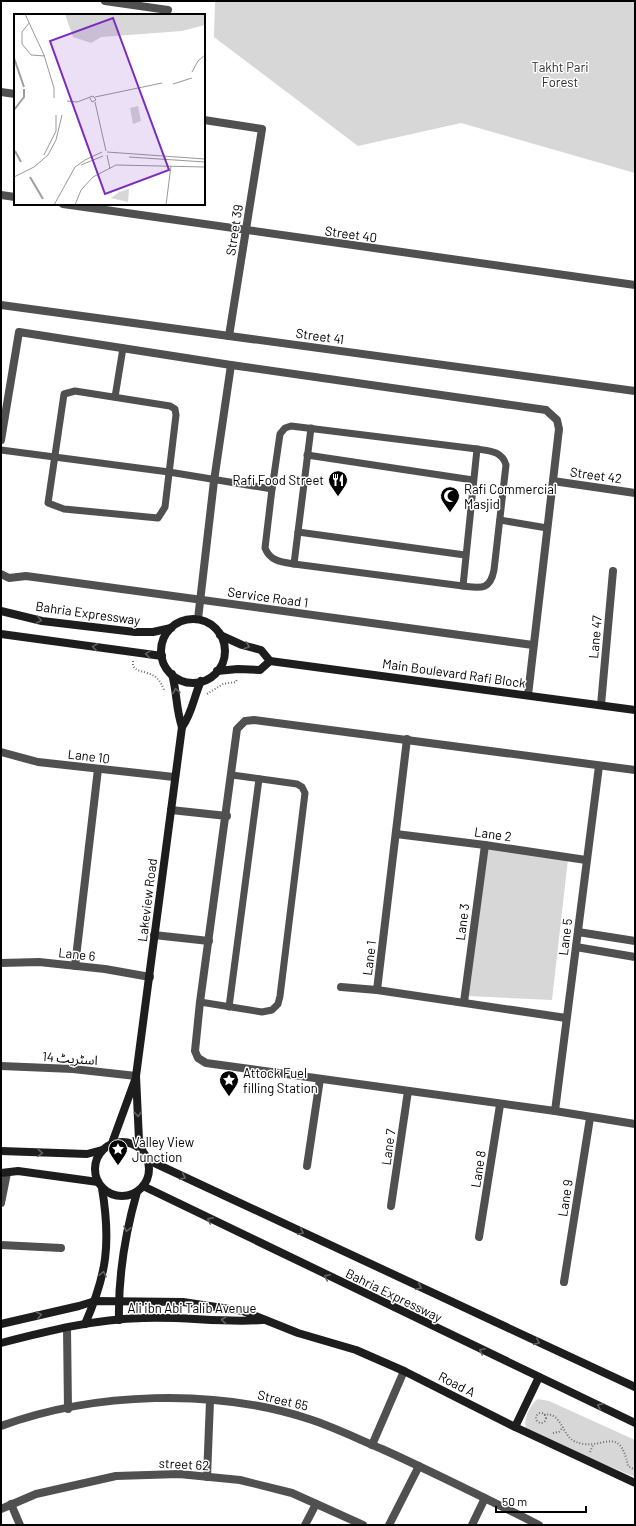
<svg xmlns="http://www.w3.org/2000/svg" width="636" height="1526" viewBox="0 0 636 1526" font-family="Barlow,'Noto Sans Arabic',sans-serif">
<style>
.green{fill:#d7d7d7}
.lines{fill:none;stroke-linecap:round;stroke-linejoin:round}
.path{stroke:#727272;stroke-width:2;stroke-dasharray:1 2;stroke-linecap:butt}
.lane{stroke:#505050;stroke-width:7}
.street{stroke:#505050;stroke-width:8}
.secondary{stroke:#1d1d1d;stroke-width:8}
.oneway{stroke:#616161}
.labels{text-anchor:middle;stroke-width:3;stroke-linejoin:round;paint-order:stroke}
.park-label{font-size:13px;fill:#2e2e2e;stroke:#fff}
.street-label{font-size:13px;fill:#000;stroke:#fff}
.poi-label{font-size:13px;fill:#000;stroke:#fff;text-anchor:start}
.inset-river{fill:none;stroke:#9e9e9e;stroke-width:2}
.inset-road{fill:none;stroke:#999;stroke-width:1}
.view{fill:#7b2cbf;fill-opacity:0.15;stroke:#7b2cbf;stroke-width:2}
.inset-edge{fill:none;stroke:#000;stroke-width:2}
</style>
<rect width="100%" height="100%" fill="#fff"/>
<!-- green -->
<g class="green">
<polygon points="215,1 635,1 635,173 461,123 358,146 214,37"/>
<polygon points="488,847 568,859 552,1000 468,996"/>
<path d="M538 1399 549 1401 635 1440V1477L561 1446 526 1429C523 1419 530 1405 538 1399Z"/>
</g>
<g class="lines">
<!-- path -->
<g class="path">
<path d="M133 661V666C139 676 156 667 164 690"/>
<polyline points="207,694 223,684 236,682 237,679"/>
<circle cx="541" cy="1418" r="5"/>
<path d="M544 1415C561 1411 562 1435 574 1441 601 1454 619 1421 628 1466L635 1470"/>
<polyline points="553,1433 559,1432 563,1427"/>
<polyline points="590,1452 593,1445"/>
</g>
<!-- lane -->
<g class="lane">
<polygon points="75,391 170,406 175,409 176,415 165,507 158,518 64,509 48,503 64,394"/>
<polyline points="115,397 123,348"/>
<path d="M291 426 477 449C490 451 502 451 506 465L494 570C490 591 480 588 463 586L294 564C281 562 270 561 265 548L272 489 280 434 285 428Z"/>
<polyline points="1,450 169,472 272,489"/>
<polyline points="307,455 473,480"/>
<polyline points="500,520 547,528"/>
<polyline points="298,532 465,555"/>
<polyline points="294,564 311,428"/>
<polyline points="463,586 477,449"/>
<polyline points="200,1002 262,1012 272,1010 278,1004 280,996 305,793 302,787 297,784 232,775"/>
<polyline points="229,1007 259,779"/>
</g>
<!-- street -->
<g class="street">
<polyline points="105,1 168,10"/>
<polyline points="1,92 15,94"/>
<polyline points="204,120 262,129 229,336"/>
<polyline points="1,195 15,197"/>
<polyline points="63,204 635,285"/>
<polyline points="1,305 635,391"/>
<polyline points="1,440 19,332 231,365 546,410 557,420 559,429 528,695"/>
<polyline points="553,481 635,493"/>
<polyline points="1,574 9,578 26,576 533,645"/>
<polyline points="198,619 214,481 231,365"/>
<polyline points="601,705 613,571"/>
<polyline points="407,739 377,990 566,1018"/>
<polyline points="1,752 38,762 174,777"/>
<polyline points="635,770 254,720 245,721 237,729 200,1002 195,1051 198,1058 206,1063 555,1111 635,1124"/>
<polyline points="171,810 227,816"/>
<polyline points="396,834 485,845 586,860"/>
<polyline points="578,932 635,941"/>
<polyline points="154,935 209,941"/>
<polyline points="576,947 635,957"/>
<polyline points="1,963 39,962 105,969 150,977"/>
<polyline points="75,966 98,769"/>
<polyline points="341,987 377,990"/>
<polyline points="464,1002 485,845"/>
<polyline points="1,1066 73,1069 136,1076"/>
<polyline points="555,1111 599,766"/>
<polyline points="307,1166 320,1079"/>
<polyline points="1,1203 7,1173"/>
<polyline points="391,1206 408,1091"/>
<polyline points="479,1237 500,1105"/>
<polyline points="1,1245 61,1248"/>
<polyline points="564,1282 590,1118"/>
<polyline points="67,1328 68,1409"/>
<path d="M1 1426C94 1392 215 1388 309 1419 334 1427 358 1439 382 1449 435 1473 487 1499 539 1525"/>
<polyline points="372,1445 404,1371"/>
<polyline points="207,1477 210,1401"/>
<polyline points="11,1504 20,1525"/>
<polyline points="1,1509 36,1494 116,1476 179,1474 240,1480 292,1493 363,1525"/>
<polyline points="305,1525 316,1504"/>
<polyline points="389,1525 419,1466"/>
<polyline points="472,1525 485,1498"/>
</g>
<!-- secondary -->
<g class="secondary">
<polyline points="1,611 42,621 135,632 153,632 171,628"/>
<circle cx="193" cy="651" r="32"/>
<polyline points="1,634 162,656"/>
<polyline points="220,635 242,645 261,650 270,661"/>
<polyline points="270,661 635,710"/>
<polyline points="217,671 238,669 260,670 270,661"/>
<path d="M182 727C192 714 194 696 201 681"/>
<circle cx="122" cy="1169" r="27"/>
<polyline points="112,1143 135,1080"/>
<polyline points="1,1151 87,1154 102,1150"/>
<path d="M143 1152 139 1140 136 1076 182 727C176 710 177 692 172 674"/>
<polyline points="148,1160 635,1387"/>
<polyline points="1,1173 18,1171 98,1182"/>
<polyline points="143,1186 635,1423"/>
<path d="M119 1320C118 1275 125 1234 137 1192"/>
<polyline points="1,1324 79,1306 95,1301 183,1302 243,1311 298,1333 356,1350 404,1371 515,1427 635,1483"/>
<path d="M85 1324C107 1274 111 1243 102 1188"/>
<path d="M1 1343C47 1331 95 1319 143 1318 182 1316 222 1323 262 1320"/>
<polyline points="515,1427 539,1377"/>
</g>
</g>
<!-- one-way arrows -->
<defs><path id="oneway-chevron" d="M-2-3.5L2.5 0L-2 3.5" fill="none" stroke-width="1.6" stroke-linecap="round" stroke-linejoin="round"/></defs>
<g class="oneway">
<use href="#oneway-chevron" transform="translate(39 620) rotate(11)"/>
<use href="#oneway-chevron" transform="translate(247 646) rotate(19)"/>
<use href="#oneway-chevron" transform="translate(95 647) rotate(-172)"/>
<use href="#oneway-chevron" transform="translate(148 654) rotate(-171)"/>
<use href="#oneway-chevron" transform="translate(176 691) rotate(-100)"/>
<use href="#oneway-chevron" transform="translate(138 1114) rotate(86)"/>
<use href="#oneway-chevron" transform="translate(40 1153) rotate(3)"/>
<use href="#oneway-chevron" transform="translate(183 1177) rotate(25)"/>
<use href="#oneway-chevron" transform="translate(210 1220) rotate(-154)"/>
<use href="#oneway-chevron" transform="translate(127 1229) rotate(102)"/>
<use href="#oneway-chevron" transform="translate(301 1232) rotate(25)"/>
<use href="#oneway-chevron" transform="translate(103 1274) rotate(-78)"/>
<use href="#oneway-chevron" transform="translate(327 1277) rotate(-154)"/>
<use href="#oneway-chevron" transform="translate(419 1287) rotate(25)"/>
<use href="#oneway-chevron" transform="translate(39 1315) rotate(-13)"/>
<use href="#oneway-chevron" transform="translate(224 1320) rotate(-175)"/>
<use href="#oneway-chevron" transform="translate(537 1342) rotate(25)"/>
<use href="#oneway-chevron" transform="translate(482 1351) rotate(-154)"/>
<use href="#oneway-chevron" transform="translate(600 1406) rotate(-154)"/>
</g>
<!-- icons -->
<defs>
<symbol id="restaurant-pin" viewBox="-11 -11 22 30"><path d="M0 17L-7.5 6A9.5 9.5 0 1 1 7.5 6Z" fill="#000" stroke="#fff"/><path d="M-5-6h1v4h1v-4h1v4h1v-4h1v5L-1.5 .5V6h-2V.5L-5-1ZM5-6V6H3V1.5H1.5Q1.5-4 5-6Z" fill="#fff"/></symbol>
<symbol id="mosque-pin" viewBox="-11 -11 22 30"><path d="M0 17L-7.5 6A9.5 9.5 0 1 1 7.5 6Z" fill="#000" stroke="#fff"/><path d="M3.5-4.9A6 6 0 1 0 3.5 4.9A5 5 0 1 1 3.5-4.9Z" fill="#fff"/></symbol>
<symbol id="sight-pin" viewBox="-11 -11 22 30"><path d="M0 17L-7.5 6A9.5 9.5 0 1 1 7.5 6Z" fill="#000" stroke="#fff"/><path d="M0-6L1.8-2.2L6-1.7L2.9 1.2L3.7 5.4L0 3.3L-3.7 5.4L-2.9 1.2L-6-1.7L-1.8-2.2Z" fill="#fff"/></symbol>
</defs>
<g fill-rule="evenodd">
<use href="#restaurant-pin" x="327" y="469" width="22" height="30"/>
<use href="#mosque-pin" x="439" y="485" width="22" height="30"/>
<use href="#sight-pin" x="218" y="1069" width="22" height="30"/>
<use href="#sight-pin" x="107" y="1138" width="22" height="30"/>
</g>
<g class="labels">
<!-- park labels -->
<g class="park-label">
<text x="560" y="72">Takht Pari<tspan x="560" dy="15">Forest</tspan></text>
</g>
<!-- street labels -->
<g class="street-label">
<text transform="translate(234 230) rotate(-81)" y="5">Street 39</text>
<text transform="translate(351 234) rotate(8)" y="5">Street 40</text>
<text transform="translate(320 336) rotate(8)" y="5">Street 41</text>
<text transform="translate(596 475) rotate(8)" y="5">Street 42</text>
<text transform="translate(268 597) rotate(8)" y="5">Service Road 1</text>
<text transform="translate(88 613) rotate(8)" y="5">Bahria Expressway</text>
<text transform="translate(595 637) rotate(-85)" y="5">Lane 47</text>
<text transform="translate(454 673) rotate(8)" y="5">Main Boulevard Rafi Block</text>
<text transform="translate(89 756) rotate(7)" y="5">Lane 10</text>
<text transform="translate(493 834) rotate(8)" y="5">Lane 2</text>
<text transform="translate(147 900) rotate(-83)" y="5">Lakeview Road</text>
<text transform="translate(462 922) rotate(-83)" y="5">Lane 3</text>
<text transform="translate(565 937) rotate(-83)" y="5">Lane 5</text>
<text transform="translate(77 954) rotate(6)" y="5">Lane 6</text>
<text transform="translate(369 958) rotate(-83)" y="5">Lane 1</text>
<text transform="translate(70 1058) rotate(4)" y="5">اسٹریٹ 14</text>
<text transform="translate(388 1147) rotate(-82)" y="5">Lane 7</text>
<text transform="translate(478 1169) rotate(-81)" y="5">Lane 8</text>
<text transform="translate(565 1198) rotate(-81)" y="5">Lane 9</text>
<text transform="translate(394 1295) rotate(26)" y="5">Bahria Expressway</text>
<text x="192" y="1313">Ali ibn Abi Talib Avenue</text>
<text transform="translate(457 1384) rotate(27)" y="5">Road A</text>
<text transform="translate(283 1400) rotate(13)" y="5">Street 65</text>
<text transform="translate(184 1464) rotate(3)" y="5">street 62</text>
</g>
<!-- poi labels -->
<g class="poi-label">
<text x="324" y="485" text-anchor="end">Rafi Food Street</text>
<text x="464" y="494">Rafi Commercial<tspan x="464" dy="15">Masjid</tspan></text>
<text x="243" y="1078">Attock Fuel<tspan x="243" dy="15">filling Station</tspan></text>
<text x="132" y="1147">Valley View<tspan x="132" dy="15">Junction</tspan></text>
</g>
</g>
<!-- overview -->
<g transform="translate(14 14)">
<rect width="191" height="191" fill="#fff"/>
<path d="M51 0H191V11L168 17 87 23 77 29 59 23ZM124 92 127 107 119 110 116 94ZM115 175 114 188 97 184 105 178Z" fill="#d7d7d7"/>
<path class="inset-river" d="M0 44 10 73M0 96 10 83V75M1 137 7 148M16 163 29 185"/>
<path class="inset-road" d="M11 0 30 41 40 74V84M15 9 8 18V30L17 41 31 42M178 58 184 47 191 41M159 70 178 64M81 83 148 69M53 87 63 88 79 82 82 86 78 88 76 84M81 88 92 137M93 138 191 145M30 141 42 117V101M93 141 96 155M115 143 191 148M67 151 89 142M0 163 20 153 34 141 42 126 48 101M40 191 61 153 71 146 88 138M61 191 67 176 79 163 102 151 191 153M152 191 157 152"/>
<path class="view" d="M99 4 155 156 91 180 36 27Z"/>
<rect width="191" height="191" class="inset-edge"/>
</g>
<!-- border -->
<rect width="636" height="1526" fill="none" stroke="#000000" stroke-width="4"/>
<!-- scale -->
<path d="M496 1506v6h90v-6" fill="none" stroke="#000000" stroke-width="2"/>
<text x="502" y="1506" font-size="12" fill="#000000" stroke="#ffffff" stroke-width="3" paint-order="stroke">50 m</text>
</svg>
